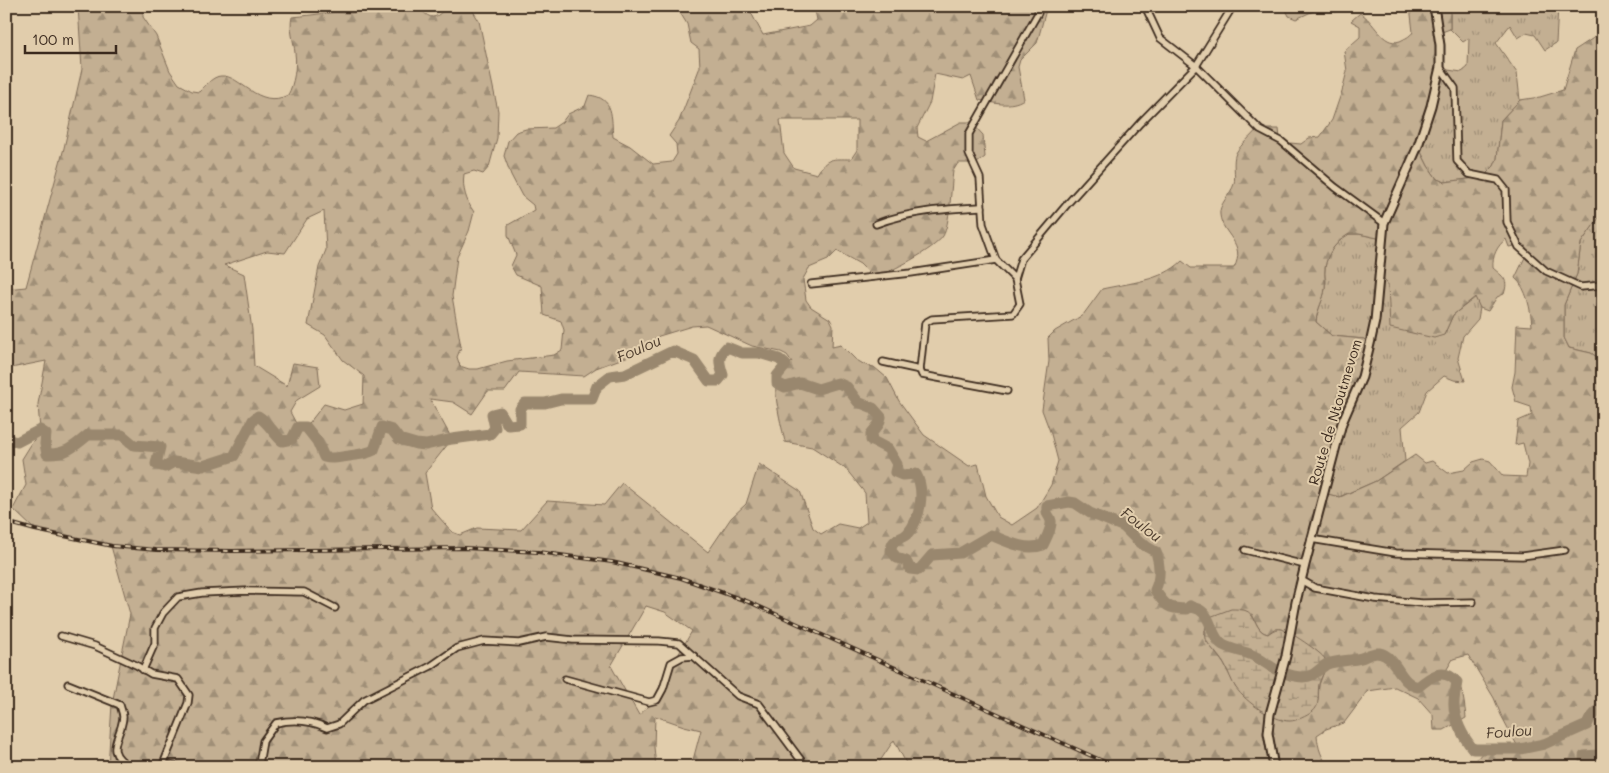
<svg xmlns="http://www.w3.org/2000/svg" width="1609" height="773" viewBox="0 0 1609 773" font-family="Mali,sans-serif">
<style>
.grass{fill:url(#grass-tufts);stroke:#7f6c58}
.forest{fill:url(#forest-firs);stroke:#7f6c58;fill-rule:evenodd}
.wetland{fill:url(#wetland-marsh);stroke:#7f6c58}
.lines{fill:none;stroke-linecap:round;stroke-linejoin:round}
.river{stroke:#99876e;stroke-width:11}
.minor-casing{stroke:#3b2a1e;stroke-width:9}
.tertiary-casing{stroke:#3b2a1e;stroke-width:11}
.minor{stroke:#e1cdac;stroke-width:5.5}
.tertiary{stroke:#e1cdac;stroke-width:7}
.rail-casing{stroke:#3b2a1e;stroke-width:4}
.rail{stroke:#e1cdac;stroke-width:2;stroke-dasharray:5.5;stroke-linecap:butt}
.labels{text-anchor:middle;stroke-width:4;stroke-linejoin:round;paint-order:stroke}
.street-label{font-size:14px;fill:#3b2a1e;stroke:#e1cdac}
.water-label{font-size:15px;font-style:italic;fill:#4e3d2e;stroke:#e1cdac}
</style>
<defs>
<pattern id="grass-tufts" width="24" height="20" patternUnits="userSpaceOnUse" patternTransform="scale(1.25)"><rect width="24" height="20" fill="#c3af92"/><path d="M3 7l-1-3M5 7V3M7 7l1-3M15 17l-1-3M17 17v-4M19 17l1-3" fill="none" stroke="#a08f77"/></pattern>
<pattern id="forest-firs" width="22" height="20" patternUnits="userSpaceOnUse" patternTransform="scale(1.25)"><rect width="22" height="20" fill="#c3af92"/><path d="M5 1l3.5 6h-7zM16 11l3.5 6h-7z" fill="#a08f77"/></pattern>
<pattern id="wetland-marsh" width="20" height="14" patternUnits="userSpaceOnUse" patternTransform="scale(1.25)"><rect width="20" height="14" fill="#c3af92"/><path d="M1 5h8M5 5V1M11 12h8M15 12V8" fill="none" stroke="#a08f77"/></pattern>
</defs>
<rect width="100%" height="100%" fill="#e1cdac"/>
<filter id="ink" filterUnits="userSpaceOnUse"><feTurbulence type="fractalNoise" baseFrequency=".02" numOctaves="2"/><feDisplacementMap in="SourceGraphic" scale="10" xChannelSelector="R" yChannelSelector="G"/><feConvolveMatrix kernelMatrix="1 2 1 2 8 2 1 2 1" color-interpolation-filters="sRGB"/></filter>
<g filter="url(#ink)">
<!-- grass -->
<g class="grass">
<polygon points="1456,6 1558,6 1556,43 1545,50 1535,35 1526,33 1518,38 1510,25 1496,43 1517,73 1520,100 1501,120 1497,159 1494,166 1483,177 1445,182 1437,179 1428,166 1418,146 1440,67 1448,70 1462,72 1468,67 1469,38 1463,42 1450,29 1450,12"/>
<polygon points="1603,212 1603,361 1591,353 1569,348 1564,338 1564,305 1577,274 1581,243"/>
<path d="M1349 234H1359L1383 239 1444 335 1453 315 1476 297 1480 308 1478 319 1463 336 1458 358 1465 381 1454 380 1444 376 1427 391 1419 412 1402 427 1405 461 1376 481 1339 497 1323 493 1364 339 1332 336 1316 322C1317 309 1324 299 1325 288 1326 282 1324 275 1325 268 1327 253 1336 242 1349 234Z"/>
</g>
<!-- forest -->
<g class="forest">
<path d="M78 6H143V17L156 36 170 71 179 84 192 91 199 92C205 86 213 76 221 76 240 74 258 110 288 95 294 84 297 66 295 53 294 41 289 29 292 17 305 16 317 14 329 13 343 11 356 17 368 6H417C430 20 435 21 447 6H470L479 21 498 111 497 138 489 167 483 174 474 171 464 174C462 188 466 201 474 212L469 231 457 257 452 296 461 347 457 357 460 366 469 369H478L507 361 554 355 562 350 564 330 561 321 544 315 542 286 516 275 511 266 516 255 508 235V225L534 210 533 205 522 196 511 175 504 156 508 141 516 132 526 129 553 128 562 122 568 114 585 106 589 95C615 98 611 117 613 137L630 146 653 164 672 162 677 154 676 144 669 136 679 121 700 67 699 49 691 43 687 24 676 6H750L749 9 763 35 810 26 817 20 814 6H1047L1037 43 1020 60 1018 67 1024 99C1010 108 994 103 979 100L971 76 963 80 935 74 930 102 917 128 918 137 926 141 961 122H971L983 135 985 157 977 163H958L953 171C951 186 950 225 943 236 935 249 888 274 873 277L860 264 837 251 828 260 809 268 803 279 806 300 811 307 830 319 833 325 832 347 841 345 855 359 865 365 874 367 887 378 899 401 924 435 969 466 978 464 986 496 998 517 1012 525 1037 508 1051 485 1058 461 1051 434 1042 410 1049 361 1048 338 1055 331 1083 315 1102 289C1128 283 1162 281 1182 261L1191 268H1234C1247 243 1222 235 1220 215 1218 205 1231 194 1234 184 1236 175 1232 161 1236 153 1241 144 1251 137 1257 129H1279L1280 139 1290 143 1301 144 1309 138 1320 137 1332 120 1342 91 1347 71 1344 51 1360 37V26L1351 21 1360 13C1374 20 1382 47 1400 41 1406 38 1409 37 1413 32L1410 6H1456L1450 12V29L1439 33 1440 67 1418 146 1428 166 1437 179 1445 182 1483 177 1494 166 1497 159 1501 120 1520 100 1540 97 1563 90 1575 50 1595 37 1603 36V212L1581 243 1577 274 1564 305V338L1569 348 1591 353 1603 361V767H1487L1476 760 1485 750 1519 749 1501 715 1494 698 1468 655 1453 659 1444 674C1447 675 1452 677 1455 679 1463 685 1465 708 1466 718L1444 730H1434L1433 715 1418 698 1395 687 1368 691 1344 723 1326 729 1317 735C1318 748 1321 757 1329 767H906V763L894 740 876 767H689L693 760 701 730 684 726 655 716 654 747 656 767H108L112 704 130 614 111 546 35 530 13 509 26 485 22 459 40 430 38 404 46 361 6 369V289L26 287 64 148 82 69ZM780 120H857V150L851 159C832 159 827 157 817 174L794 168 784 153ZM324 211 326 250 319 267 308 325 325 335 343 360 364 376 363 404 344 410 324 404 306 427H298L290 412 297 400 320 386 318 367 293 363 287 386 254 366 252 330 244 274 224 265 267 251 285 253 307 219ZM1349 234H1359L1382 239 1379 275 1388 284 1390 328 1434 338 1444 335 1453 315 1475 297 1480 308 1488 311 1497 297 1504 294C1509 279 1503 277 1493 268 1492 256 1497 246 1506 239L1509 247 1524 244 1528 251 1515 278C1527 288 1531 311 1532 326L1517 325 1515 372 1512 387 1516 402 1531 407 1532 415 1518 421 1515 445 1523 443 1528 464 1526 477 1503 476 1490 461 1483 459 1473 462 1464 470 1448 473 1432 461 1425 463 1415 455 1376 481 1340 497 1323 493 1342 423 1370 344 1364 339 1332 336 1316 322C1317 308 1324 300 1325 288 1326 282 1324 275 1325 268 1327 253 1336 242 1349 234ZM706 325 752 346 781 352 787 355 792 362C787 365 780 370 778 375 771 389 782 427 785 442L812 447 846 469 865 493 867 522 858 528 838 524 821 534 813 528 800 491 759 464 746 504 731 518 708 552 622 483 604 505 547 501 521 530 477 528 460 535 452 532 431 508 425 473 452 439 430 399 453 402 472 414 488 391H505L519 372 584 376 596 368 629 356 659 336 692 326ZM646 606 665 612 692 631 677 657 660 696 639 715 611 666ZM1252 614C1256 622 1258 632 1268 634L1274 629H1282L1318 652 1324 658 1326 666 1319 685 1318 701 1236 688 1224 664 1205 639 1204 631Z"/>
<polygon points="1284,6 1343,6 1336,12 1322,7 1296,19 1289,16"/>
</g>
<!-- wetland -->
<path class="wetland" d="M1231 609C1235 609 1240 609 1244 610 1257 613 1254 632 1268 634 1272 631 1276 628 1281 629 1288 630 1322 653 1325 659 1328 668 1321 676 1319 684 1317 694 1321 706 1312 712 1307 716 1296 721 1290 721 1273 721 1246 702 1236 688 1231 681 1229 672 1224 664 1211 643 1201 646 1207 618Z"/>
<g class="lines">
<!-- river -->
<g class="river">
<path d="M6 439 17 442 40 430 46 434 45 444 47 454C65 455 75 446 88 435H122L134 445 160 447 156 464 165 467 174 462 203 466 234 456 253 420 258 416C268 422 273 433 282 441L292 439 298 427H306L317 441 324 457C334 460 339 457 349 456 359 454 364 455 374 450L382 427 392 430 399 439 416 444 426 445 452 439 490 434 495 428 492 414 500 412 508 425 520 424V409L525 403H545L561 399H592L597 386 610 376 625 374 673 351 694 360 709 381H718L723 375C719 362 717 357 727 347L742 353H759L779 359 786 365 777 376V383L785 387 800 383 818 389 838 383 847 387 858 402 873 408 881 417 879 424 871 434V440L888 449 897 464 895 472 902 475 916 474C925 490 921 518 908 533 901 541 892 536 891 551L897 558 906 561 910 569 919 570 932 555 960 553 991 535C1008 542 1026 551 1043 545 1046 538 1052 529 1051 521 1049 513 1046 517 1047 506L1069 502 1075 503 1090 513 1124 527 1140 543 1156 552C1160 565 1161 578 1155 590 1165 606 1168 609 1187 609L1190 606C1193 608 1197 608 1200 610 1213 618 1210 637 1223 645 1232 650 1243 651 1252 655 1261 659 1266 664 1275 669 1284 674 1302 680 1312 675 1317 672 1322 667 1327 664 1338 660 1351 661 1361 658 1367 656 1372 652 1379 653 1398 657 1399 684 1418 687 1430 677 1443 666 1457 682 1456 689 1454 696 1454 702 1453 718 1463 737 1473 749H1520L1544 744 1587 725 1590 719 1603 705"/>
<polyline points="1584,767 1584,756 1598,755 1603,752"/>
</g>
<defs>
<g id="minor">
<polyline points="1145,6 1160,38 1196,66 1260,130 1281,141 1335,187 1384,223"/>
<polyline points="1440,67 1455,88 1457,161 1469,174 1498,180 1506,190 1507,222 1519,247 1546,271 1581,287 1603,285"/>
<path d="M876 224C909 211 947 209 982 207"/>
<polyline points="1015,279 996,260 983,224 980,178 969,154 969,134 1038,13 1038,6"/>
<polyline points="811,284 911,273 996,260"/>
<polyline points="883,362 920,370 922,375 1007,391"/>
<polyline points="920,370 925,323 932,319 1013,314 1020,304 1015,279 1021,259 1069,202 1140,123 1196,66 1233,6"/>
<polyline points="1311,539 1396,553 1522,556 1565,550"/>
<polyline points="1245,550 1305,565"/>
<polyline points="1301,580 1315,588 1375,599 1422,603 1473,602"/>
<polyline points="61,636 95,646 136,665 151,674 178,679 189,695 188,703 162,767"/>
<polyline points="143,670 155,643 155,628 163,613 178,597 202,593 246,591 304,592 335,608"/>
<polyline points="565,679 649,702 657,700 663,689 671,663 682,657 694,656"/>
<path d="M68 684 120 705C121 709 123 713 123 717 121 741 102 749 130 767"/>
<polyline points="163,764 180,767"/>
<path d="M257 767 259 764 263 741 276 723C294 719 310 720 327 728L339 724 364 700 431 666 457 648 484 641 519 643 546 637 573 640 659 641 679 643 738 696 759 704 806 767"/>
</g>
<polyline id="tertiary" points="1274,767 1268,733 1270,714 1286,656 1296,602 1305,565 1342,423 1362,377 1370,344 1375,321 1384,223 1418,146 1431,106 1440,67 1440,45 1434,6"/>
</defs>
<!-- minor casing -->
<use href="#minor" class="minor-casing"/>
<!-- tertiary casing -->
<use href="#tertiary" class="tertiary-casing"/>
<!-- minor -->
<use href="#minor" class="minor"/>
<!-- tertiary -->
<use href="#tertiary" class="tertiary"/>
<defs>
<polyline id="rail" points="6,522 35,530 112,546 156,550 233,551 465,548 538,552 612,562 681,578 749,602 1116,767"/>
</defs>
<!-- rail casing -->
<use href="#rail" class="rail-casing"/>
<!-- rail -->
<use href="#rail" class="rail"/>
</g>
</g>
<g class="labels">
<!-- street labels -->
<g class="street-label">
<text transform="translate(1335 412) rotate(-73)" y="5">Route de Ntoutmevom</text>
</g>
<!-- water labels -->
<g class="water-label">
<text transform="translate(639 349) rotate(-23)" y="5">Foulou</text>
<text transform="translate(1141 525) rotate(37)" y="5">Foulou</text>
<text transform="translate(1509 732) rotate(-4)" y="5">Foulou</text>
</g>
</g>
<!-- margin -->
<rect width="1609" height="773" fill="none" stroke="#e1cdac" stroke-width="25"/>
<rect x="12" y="12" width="1584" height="748" fill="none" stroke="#3b2a1e" stroke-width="2" filter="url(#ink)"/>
<!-- scale -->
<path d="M25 45v8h91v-8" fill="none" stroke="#3b2a1e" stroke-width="2.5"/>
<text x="32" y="45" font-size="15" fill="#3b2a1e" stroke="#e1cdac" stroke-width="4" paint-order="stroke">100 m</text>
</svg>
